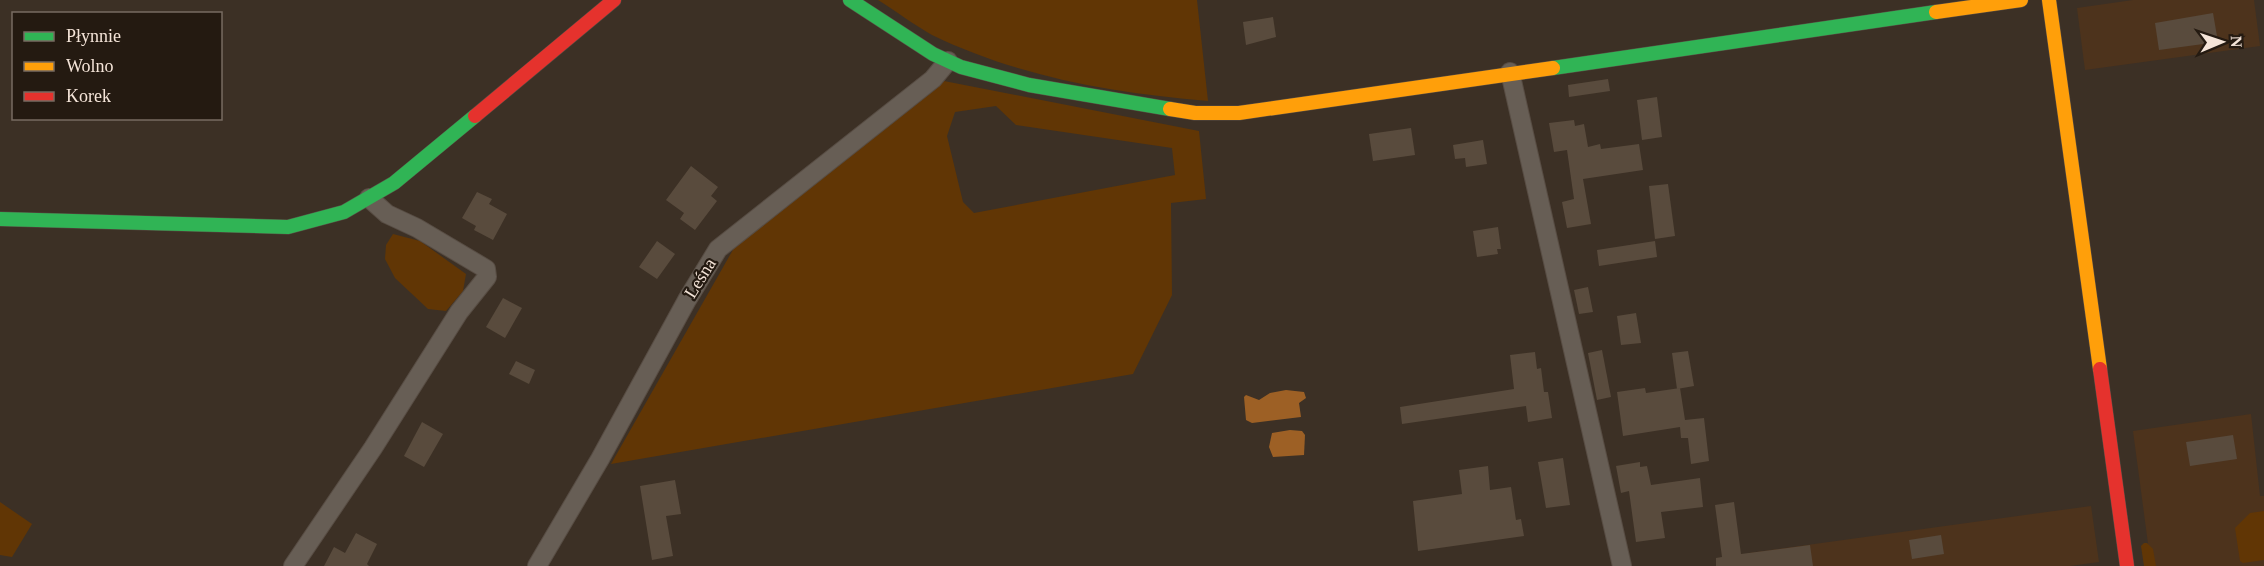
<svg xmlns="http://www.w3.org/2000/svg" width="2264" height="566" viewBox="0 0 2264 566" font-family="'Times New Roman',serif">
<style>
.built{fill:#4d331c}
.green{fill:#613605;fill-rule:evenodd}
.water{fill:#9d6025}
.building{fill:#594b3d}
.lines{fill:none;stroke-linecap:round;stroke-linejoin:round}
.street-casing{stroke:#584d44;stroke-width:20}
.fast-casing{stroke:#584d44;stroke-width:15}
.slow-casing{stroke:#584d44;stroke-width:15}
.jam-casing{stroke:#584d44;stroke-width:15}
.street{stroke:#675e55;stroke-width:18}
.fast{stroke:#30b455;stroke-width:14}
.slow{stroke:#ff9f0a;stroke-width:14}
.jam{stroke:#e5322d;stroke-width:14}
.labels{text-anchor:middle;stroke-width:4.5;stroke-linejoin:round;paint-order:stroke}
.street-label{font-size:18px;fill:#f4e4d8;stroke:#241a11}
</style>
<rect width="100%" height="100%" fill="#3c3025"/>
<!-- built -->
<g class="built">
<polygon points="2133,0 2254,0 2260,46 2085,70 2077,8"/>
<polygon points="2251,414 2260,496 2264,496 2264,566 2151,566 2133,431"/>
<polygon points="2091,506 2099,562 2070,566 1751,566 1749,553"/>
</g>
<!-- green -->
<g class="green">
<path d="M878 0H1197L1208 101C1113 93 1019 77 932 35 914 25 896 11 878 0Z"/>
<path d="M944 81 1199 131 1206 199 1171 203 1172 295 1133 374 611 464 734 248ZM996 106 1016 125 1172 148 1175 175 974 213 963 202 947 136 955 112Z"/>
<polygon points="393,234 420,241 466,274 463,291 446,311 428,309 395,278 385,259 386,245"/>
<polygon points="0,502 32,524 12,557 0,555"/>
<polygon points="2264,511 2264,560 2243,563 2240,561 2235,528 2250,513"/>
<polygon points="2144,543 2147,543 2153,549 2156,566 2144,566 2141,546"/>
</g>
<!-- water -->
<g class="water">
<polygon points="1286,390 1304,392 1306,398 1299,403 1301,417 1252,423 1246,420 1244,397 1246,395 1259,400 1270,393"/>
<polygon points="1290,430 1302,431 1305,435 1304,455 1273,457 1269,447 1272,433"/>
</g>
<!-- building -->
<g class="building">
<polygon points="2213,13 2218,42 2159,50 2155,23"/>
<polygon points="1273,17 1276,37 1246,45 1243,22"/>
<polygon points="1608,79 1610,91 1569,97 1568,85"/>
<polygon points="1657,97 1662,137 1642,140 1637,100"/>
<polygon points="1574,120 1575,126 1584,124 1588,147 1600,144 1601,149 1639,144 1643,170 1583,179 1591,224 1567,228 1562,202 1574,199 1567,150 1554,152 1549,123"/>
<polygon points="1411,128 1415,155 1373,161 1369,134"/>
<polygon points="1483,140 1487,164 1466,167 1465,158 1455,159 1453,145"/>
<polygon points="691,166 718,187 711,196 717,201 695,230 680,219 684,213 666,200"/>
<polygon points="1668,184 1675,236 1655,239 1649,186"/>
<polygon points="477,192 492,199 489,204 507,214 493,240 474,230 476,226 462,218"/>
<polygon points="1498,227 1501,249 1497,249 1498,254 1477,257 1473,231"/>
<polygon points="657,241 675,254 657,279 639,267"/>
<polygon points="1655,241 1657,257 1599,266 1597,250"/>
<polygon points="1588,287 1593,312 1579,314 1574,290"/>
<polygon points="503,298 522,308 505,338 486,327"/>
<polygon points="1636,313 1641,343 1621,345 1617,316"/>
<polygon points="1602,350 1611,397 1597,400 1588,353"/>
<polygon points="1688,351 1694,386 1677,389 1672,353"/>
<polygon points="1535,352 1537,369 1541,368 1544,392 1548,392 1552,418 1528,422 1526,406 1402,424 1400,407 1514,389 1510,355"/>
<polygon points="516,361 535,370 529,384 509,374"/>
<polygon points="1645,388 1646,393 1680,388 1685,420 1704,418 1709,461 1691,464 1688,438 1681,438 1680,427 1623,436 1617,392"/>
<polygon points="422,422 443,434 424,467 404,456"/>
<polygon points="2233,435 2237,459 2190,466 2186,442"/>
<polygon points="1563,458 1570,505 1546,508 1538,462"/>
<polygon points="1640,462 1640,467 1647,466 1651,485 1700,478 1703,507 1661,512 1665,538 1636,542 1629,491 1621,493 1616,466"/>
<polygon points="1488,466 1490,490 1511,487 1516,520 1521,519 1524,536 1418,551 1413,501 1462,494 1459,470"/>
<polygon points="675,480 681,514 666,516 673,556 652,560 640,486"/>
<polygon points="1734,502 1741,554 1810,545 1813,566 1716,566 1716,558 1722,557 1715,505"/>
<polygon points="356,533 377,544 367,564 369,566 324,566 334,547 345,553"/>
<polygon points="1941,535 1944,554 1912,559 1909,540"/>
</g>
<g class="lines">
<defs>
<g id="street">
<polyline points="1510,72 1622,566"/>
<polyline points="293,566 373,448 459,312 487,277 486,269 417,228 387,214 369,198"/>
<polyline points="537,566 600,459 687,300 718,249 933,79 948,61"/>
</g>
<g id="fast">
<polyline points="850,0 933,54 961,67 1029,85 1170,109"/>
<polyline points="1553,68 1936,12"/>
<polyline points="0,219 288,227 344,212 394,183 475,116"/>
</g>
<g id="slow">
<polyline points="2049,0 2100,369"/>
<polyline points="1936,12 2021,0"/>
<polyline points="1170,109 1195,113 1239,113 1553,68"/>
</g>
<g id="jam">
<polyline points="475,116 614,0"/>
<polyline points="2100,369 2127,566"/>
</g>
</defs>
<!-- street casing -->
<use href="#street" class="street-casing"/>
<!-- fast casing -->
<use href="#fast" class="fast-casing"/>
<!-- slow casing -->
<use href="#slow" class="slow-casing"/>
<!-- jam casing -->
<use href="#jam" class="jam-casing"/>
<!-- street -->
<use href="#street" class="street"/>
<!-- fast -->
<use href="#fast" class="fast"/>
<!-- slow -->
<use href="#slow" class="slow"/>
<!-- jam -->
<use href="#jam" class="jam"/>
</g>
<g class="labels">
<!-- street labels -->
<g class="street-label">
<text transform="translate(700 278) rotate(-58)" y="6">Leśna</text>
</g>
</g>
<!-- legend -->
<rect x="12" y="12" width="210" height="108" fill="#241a11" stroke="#776b61" stroke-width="1.5"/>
<rect x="24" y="32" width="30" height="9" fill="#30b455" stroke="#776b61" stroke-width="1.5"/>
<text x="66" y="42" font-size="18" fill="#f4e4d8">Płynnie</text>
<rect x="24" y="62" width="30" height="9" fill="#ff9f0a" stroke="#776b61" stroke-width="1.5"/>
<text x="66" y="72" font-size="18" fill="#f4e4d8">Wolno</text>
<rect x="24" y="92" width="30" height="9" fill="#e5322d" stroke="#776b61" stroke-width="1.5"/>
<text x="66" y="102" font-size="18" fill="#f4e4d8">Korek</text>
<!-- north arrow -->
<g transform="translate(2222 42) rotate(88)" stroke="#241a11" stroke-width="4.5" paint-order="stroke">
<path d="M0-4.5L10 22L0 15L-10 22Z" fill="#f4e4d8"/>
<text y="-9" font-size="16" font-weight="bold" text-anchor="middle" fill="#f4e4d8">N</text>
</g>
</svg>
